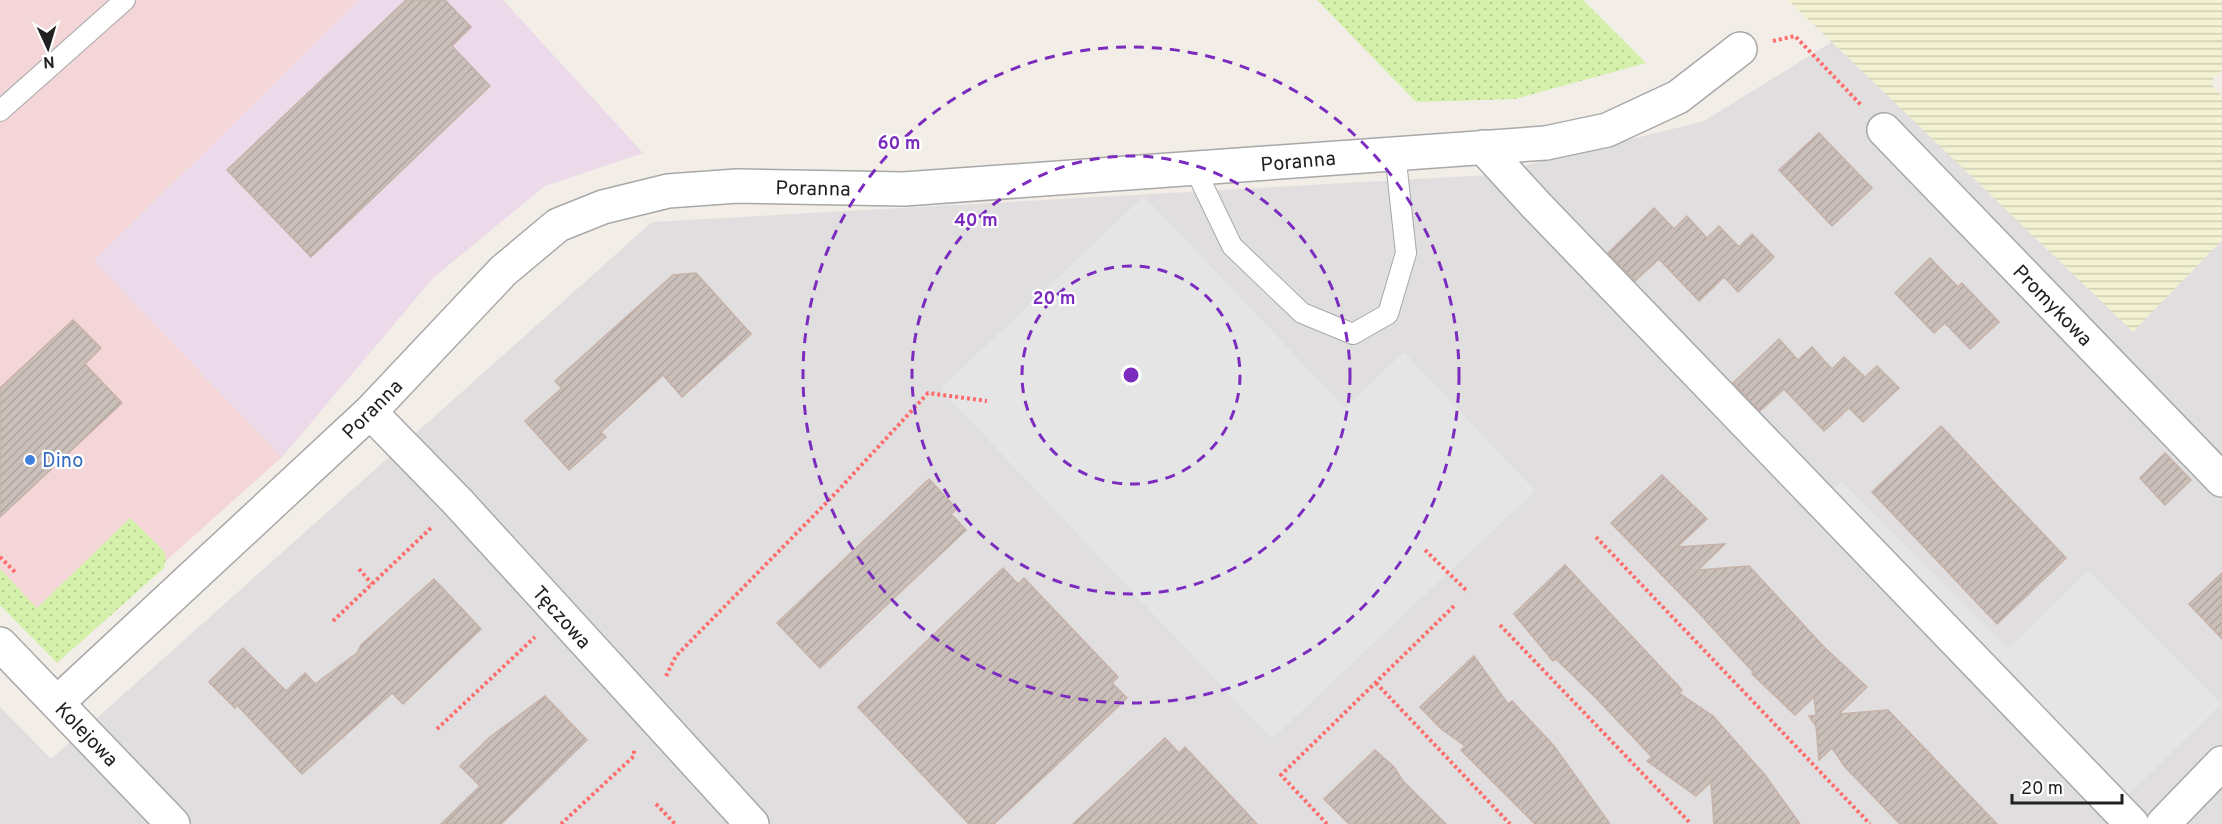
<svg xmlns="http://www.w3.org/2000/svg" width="2222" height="824" viewBox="0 0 2222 824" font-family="Overpass,sans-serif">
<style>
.residential{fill:#e0dede}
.commercial{fill:#f4d6d8}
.industrial{fill:#ecd9ea}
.farmland{fill:url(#farmland-rules)}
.grass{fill:url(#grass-dots)}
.parking{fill:#e5e5e5}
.building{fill:url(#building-hatch);stroke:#c6b2a8;stroke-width:1.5}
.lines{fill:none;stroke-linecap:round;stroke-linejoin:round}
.lane-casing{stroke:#a8a8a8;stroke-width:22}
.street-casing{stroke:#a8a8a8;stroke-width:36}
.path{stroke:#ff6c6c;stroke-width:4;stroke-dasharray:3 3;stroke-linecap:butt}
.lane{stroke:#fff;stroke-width:20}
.street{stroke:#fff;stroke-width:33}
.ring{fill:none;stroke:#7b2cbf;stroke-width:3;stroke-dasharray:10 8}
.shop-dot{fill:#3f7fe0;stroke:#fff;stroke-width:2}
.labels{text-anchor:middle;stroke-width:4.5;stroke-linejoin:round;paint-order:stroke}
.street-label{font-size:20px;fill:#212121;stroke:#fff}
.shop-label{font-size:20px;fill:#366cbe;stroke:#fff;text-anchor:start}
.centre{fill:#7b2cbf;stroke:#fff;stroke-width:3}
.ring-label{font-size:18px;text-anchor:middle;font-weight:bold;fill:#7b2cbf;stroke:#fff;stroke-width:4.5;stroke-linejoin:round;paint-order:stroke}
</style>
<defs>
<pattern id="farmland-rules" width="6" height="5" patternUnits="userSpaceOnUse" patternTransform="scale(1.5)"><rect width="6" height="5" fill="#f2f1d2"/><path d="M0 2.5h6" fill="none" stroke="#cfceb4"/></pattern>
<pattern id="grass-dots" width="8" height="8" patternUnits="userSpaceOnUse" patternTransform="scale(1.5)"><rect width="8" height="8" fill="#d4f0aa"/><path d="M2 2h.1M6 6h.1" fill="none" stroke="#b6ce92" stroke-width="1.8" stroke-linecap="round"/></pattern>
<pattern id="building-hatch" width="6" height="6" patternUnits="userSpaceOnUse" patternTransform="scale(1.5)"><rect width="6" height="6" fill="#cbbfba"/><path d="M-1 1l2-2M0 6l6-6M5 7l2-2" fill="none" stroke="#aea4a0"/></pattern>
</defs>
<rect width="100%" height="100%" fill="#f2eee7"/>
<!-- residential -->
<polygon class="residential" points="1835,40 2133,331 2222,240 2222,824 0,824 0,707 51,759 652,222 1488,175 1704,121"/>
<!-- commercial -->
<polygon class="commercial" points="0,0 359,0 94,261 282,457 64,652 0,584"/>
<!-- industrial -->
<polygon class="industrial" points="359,0 503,0 643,153 545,186 434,277 282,457 94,261"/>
<!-- farmland -->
<polygon class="farmland" points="1788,0 2222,0 2222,70 2210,83 2222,96 2222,240 2133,332"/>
<!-- grass -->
<g class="grass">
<polygon points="1317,0 1583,0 1646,63 1515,99 1416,102"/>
<polygon points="130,518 164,551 166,557 164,568 57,663 0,605 0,569 37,608"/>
</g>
<!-- parking -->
<g class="parking">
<polygon points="1144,196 1345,408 1404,352 1535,491 1272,739 940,389"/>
<polygon points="1842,482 2008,649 2088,571 2221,704 2106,817 1808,515"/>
</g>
<!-- building -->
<g class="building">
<polygon points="406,0 445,0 471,27 452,46 490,86 311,257 227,170"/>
<polygon points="1819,133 1872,188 1832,226 1779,170"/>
<polygon points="1654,208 1674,229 1687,216 1707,238 1719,226 1739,247 1752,234 1774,257 1738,292 1724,277 1699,301 1659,259 1635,281 1608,253"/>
<polygon points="1930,258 1958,287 1962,283 1999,322 1970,349 1945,323 1934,333 1895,293"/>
<polygon points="696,273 751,334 682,397 663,375 601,432 606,437 569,470 525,421 562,388 555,381 673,275"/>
<polygon points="73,320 101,348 85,364 122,403 0,517 0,388"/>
<polygon points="1779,339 1798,360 1812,347 1832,369 1844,357 1865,377 1877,366 1899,388 1863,422 1849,408 1824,431 1784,389 1760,411 1733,383"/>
<polygon points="1941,426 2066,558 1997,624 1872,492"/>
<polygon points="2165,453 2191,480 2165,505 2140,478"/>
<polygon points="1662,475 1707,519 1677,547 1725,544 1698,570 1749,566 1824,647 1867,687 1839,714 1888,710 1997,824 1900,824 1845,767 1832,748 1819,760 1816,726 1809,716 1816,715 1814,697 1795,715 1752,674 1754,673 1698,612 1611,523"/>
<polygon points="929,479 957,509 951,514 966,530 820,668 777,623"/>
<polygon points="1565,565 1682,690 1679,693 1713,716 1765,775 1800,824 1714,824 1711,782 1696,796 1647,761 1652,757 1596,698 1556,659 1553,661 1514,614"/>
<polygon points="1003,568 1018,584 1024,578 1118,677 1112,683 1127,698 994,824 969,824 858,707"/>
<polygon points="2222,573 2222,639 2189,604"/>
<polygon points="434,579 481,629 403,704 392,693 302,774 237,705 235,708 209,682 243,648 286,691 305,673 315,684 357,653 361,645"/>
<polygon points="1474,656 1508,704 1512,701 1554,746 1610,824 1535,824 1461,750 1465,746 1440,728 1420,707"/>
<polygon points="545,696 587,740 501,824 441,824 480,786 460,766 490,737"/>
<polygon points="1165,738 1179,753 1185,747 1257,824 1073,824"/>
<polygon points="1375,750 1394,767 1403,781 1446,824 1349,824 1324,799"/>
</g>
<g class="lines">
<defs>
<g id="lane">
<polyline points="0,111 125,0"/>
<polyline points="1195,169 1232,246 1302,313 1353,334 1388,314 1406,253 1395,152"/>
</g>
<g id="street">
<polyline points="1884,130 2222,480"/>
<polyline points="1483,147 1536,205 2132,824"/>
<polyline points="370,412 457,501 752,824"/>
<polyline points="0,644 173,824"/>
<polyline points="57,703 370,412 503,271 558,225 603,207 668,191 737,186 904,189 1546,143 1607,130 1678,97 1740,49"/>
<polyline points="2163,824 2222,763"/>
</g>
</defs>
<!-- lane casing -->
<use href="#lane" class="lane-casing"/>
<!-- street casing -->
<use href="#street" class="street-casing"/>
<!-- path -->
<g class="path">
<polyline points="1773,41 1795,36 1861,105"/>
<polyline points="1596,537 1870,824"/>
<polyline points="1425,550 1468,592"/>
<polyline points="0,557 16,573"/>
<polyline points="359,569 372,584"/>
<polyline points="333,621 433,526"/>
<polyline points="1500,625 1691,824"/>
<polyline points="666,676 676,656 832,497 928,393 987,401"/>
<polyline points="1376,683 1510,824"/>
<polyline points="437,729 535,637"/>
<polyline points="656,804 675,824"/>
<polyline points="561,824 634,756 634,749"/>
<polyline points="1327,824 1281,775 1456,604"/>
</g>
<!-- lane -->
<use href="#lane" class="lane"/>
<!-- street -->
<use href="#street" class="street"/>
</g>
<!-- distance rings -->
<g class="ring">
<circle cx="1131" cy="375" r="109"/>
<circle cx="1131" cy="375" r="219"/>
<circle cx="1131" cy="375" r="328"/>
</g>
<!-- markers -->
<circle class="shop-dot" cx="30" cy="460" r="6"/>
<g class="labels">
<!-- street labels -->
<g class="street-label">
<text transform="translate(1298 161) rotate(-5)" y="7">Poranna</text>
<text transform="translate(813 188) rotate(1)" y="7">Poranna</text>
<text transform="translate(2053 305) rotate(46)" y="7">Promykowa</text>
<text transform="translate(372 409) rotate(-45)" y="7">Poranna</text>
<text transform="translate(562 617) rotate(48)" y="7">Tęczowa</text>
<text transform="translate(87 734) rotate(46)" y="7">Kolejowa</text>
</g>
<!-- shop labels -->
<g class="shop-label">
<text x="42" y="467">Dino</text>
</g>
</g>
<circle cx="1131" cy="375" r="9" class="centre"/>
<g class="ring-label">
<text x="899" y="149">60 m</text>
<text x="976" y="226">40 m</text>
<text x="1054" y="304">20 m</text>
</g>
<!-- north arrow -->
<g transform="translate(48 48) rotate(176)" stroke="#ffffff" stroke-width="4.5" paint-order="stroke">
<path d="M0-4.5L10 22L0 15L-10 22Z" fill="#212121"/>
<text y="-9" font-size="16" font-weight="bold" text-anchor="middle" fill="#212121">N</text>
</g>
<!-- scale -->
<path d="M2012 794v9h110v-9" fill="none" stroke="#212121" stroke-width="3"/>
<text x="2021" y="794" font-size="18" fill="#212121" stroke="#ffffff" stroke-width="4.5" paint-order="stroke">20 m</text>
</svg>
